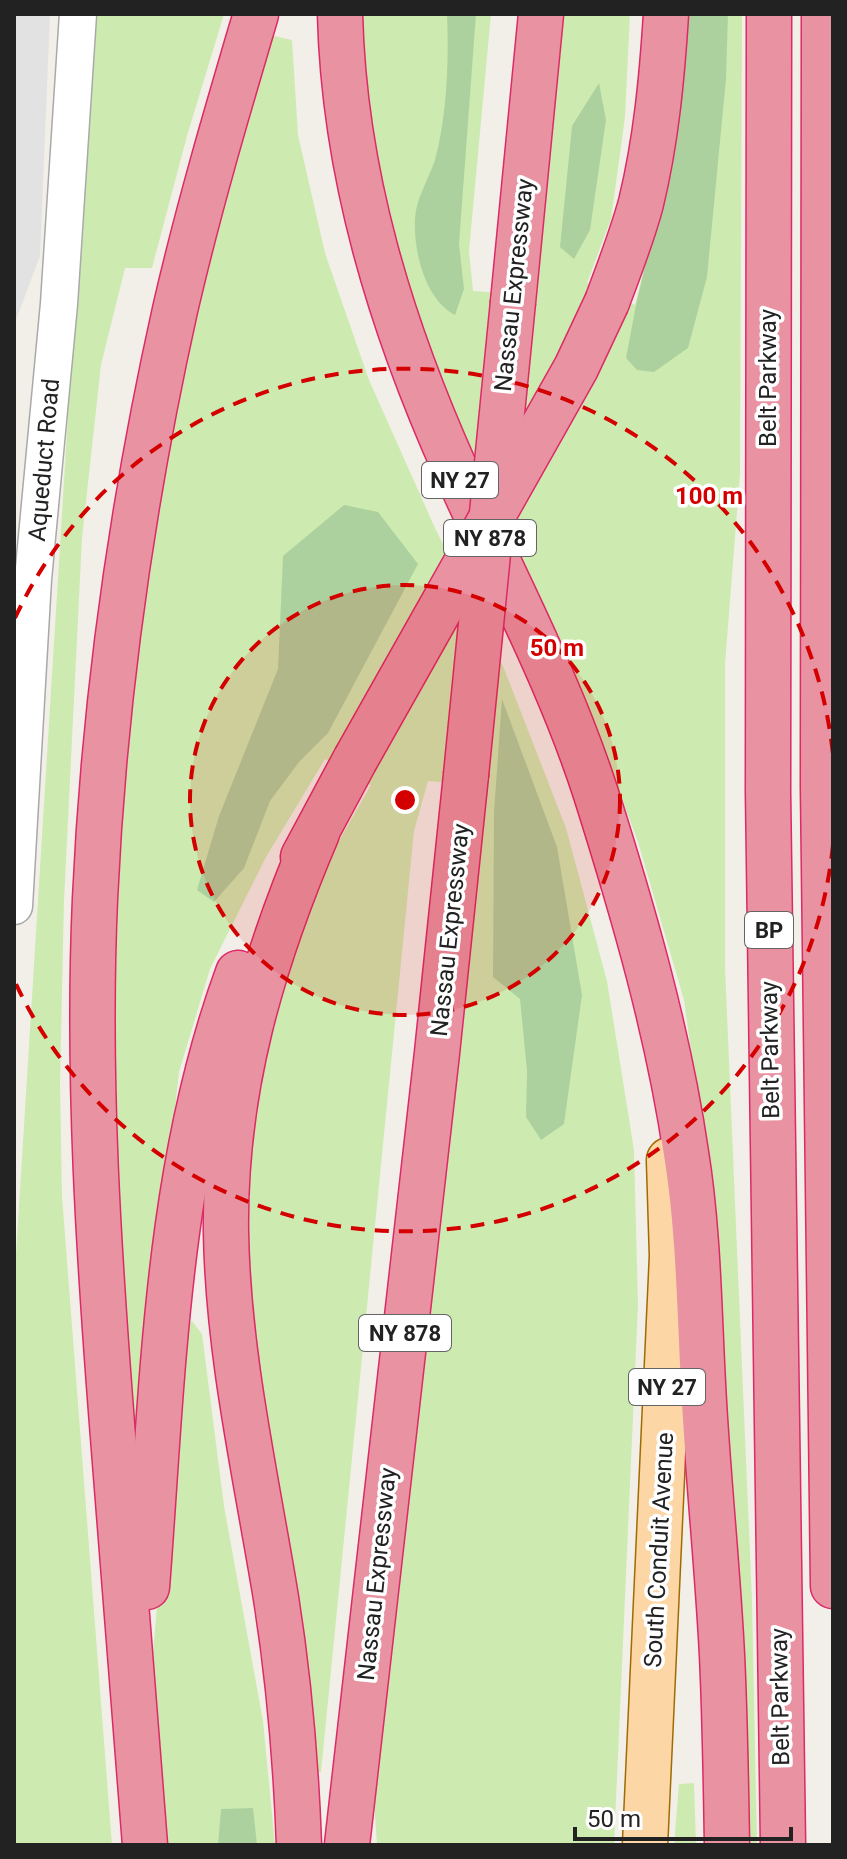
<svg xmlns="http://www.w3.org/2000/svg" width="847" height="1859" viewBox="0 0 847 1859" font-family="Roboto,sans-serif">
<style>
.grass{fill:#cdebb0}
.forest{fill:#add19e}
.parking{fill:#e2e2e2}
.lines{fill:none;stroke-linecap:round;stroke-linejoin:round}
.minor-casing{stroke:#a9a9a9;stroke-width:39}
.major-casing{stroke:#a06b00;stroke-width:47}
.highway-casing{stroke:#dc2a67;stroke-width:47}
.minor{stroke:#fff;stroke-width:36}
.major{stroke:#fcd6a4;stroke-width:44}
.highway{stroke:#e892a2;stroke-width:44}
.highway-bridge-casing{stroke:#dc2a67;stroke-width:47;stroke-linecap:butt}
.highway-bridge{stroke:#e892a2;stroke-width:44}
.ring{fill:none;stroke:#d40000;stroke-width:4;stroke-dasharray:14 10}
.labels{text-anchor:middle;stroke-width:7;stroke-linejoin:round;paint-order:stroke}
.shield{fill:#fff;stroke:#646464;stroke-width:2}
.shield-label{font-size:22px;font-weight:bold;fill:#222}
.street-label{font-size:24px;fill:#222;stroke:#fff}
.centre{fill:#d40000;stroke:#fff;stroke-width:4}
.ring-label{font-size:24px;text-anchor:middle;font-weight:bold;fill:#d40000;stroke:#fff;stroke-width:7;stroke-linejoin:round;paint-order:stroke}
</style>
<rect width="100%" height="100%" fill="#f2efe9"/>
<!-- grass -->
<g class="grass">
<polygon points="93,14 224,14 187,136 152,268 125,268 101,365 82,538 64,901 60,1083 62,1196 112,1845 14,1845 14,1287"/>
<polygon points="357,14 491,14 469,251 473,291 532,295 552,139 564,14 630,14 625,117 611,219 587,283 635,305 667,174 681,14 742,14 740,474 725,664 725,967 752,1601 757,1845 732,1845 703,1138 684,1000 638,842 577,678 525,564 450,420 421,349 371,157"/>
<polygon points="270,35 292,40 298,135 325,253 369,380 435,528 503,666 566,828 607,981 634,1150 638,1304 614,1845 377,1845 373,1787 485,786 428,781 414,831 321,1772 309,1772 263,1436 241,1202 250,1202 242,1165 253,1085 305,900 371,785 325,759 266,857 210,969 179,1072 151,1328 142,1472 128,1471 110,1229 110,920 124,726 155,488 204,248"/>
<polygon points="192,1321 202,1334 224,1506 263,1721 275,1845 159,1845 149,1721 153,1653 180,1331"/>
<polygon points="694,1783 696,1845 674,1845 679,1784"/>
</g>
<!-- forest -->
<g class="forest">
<path d="M447 14H476L459 244 464 289 455 315C425 300 413 250 415 218 416 199 429 178 435 160 447 115 449 60 447 14Z"/>
<polygon points="681,14 728,14 726,79 707,277 688,348 654,372 637,370 626,358 636,305 667,174"/>
<polygon points="599,83 606,120 590,230 574,259 560,247 572,126"/>
<polygon points="344,505 378,512 418,564 328,733 299,762 270,801 244,868 214,902 197,890 219,816 278,669 283,556"/>
<polygon points="502,699 557,847 582,995 564,1124 541,1140 526,1117 527,1071 520,999 493,977 494,812"/>
<polygon points="253,1808 257,1845 218,1845 221,1809"/>
</g>
<!-- parking -->
<polygon class="parking" points="14,14 50,14 40,256 14,325"/>
<g class="lines">
<defs>
<polyline id="minor" points="14,906 33,579 59,304 78,14"/>
<polyline id="major" points="645,1845 672,1256 669,1160"/>
<g id="highway">
<path d="M340 14C344 174 391 326 456 471 504 578 560 682 596 794 633 911 668 1031 686 1153 700 1240 699 1330 705 1418 710 1497 718 1576 722 1655 725 1718 726 1782 727 1845"/>
<polyline points="769,14 768,792 783,1845"/>
<polyline points="824,14 823,787 833,1586"/>
<polyline points="513,302 541,14"/>
<path d="M607 302C619 269 632 237 641 203 656 141 662 78 666 14"/>
<polyline points="303,857 355,760"/>
<path d="M147 1587C163 1380 166 1169 238 973"/>
<path d="M145 1845C135 1709 124 1573 113 1437 99 1258 87 1079 95 899 104 701 132 503 175 310 198 210 227 112 256 14"/>
<path d="M299 1845C296 1762 289 1680 276 1598 256 1476 228 1355 226 1232 224 1090 262 962 317 833"/>
<polyline points="347,1845 437,1053 466,775"/>
</g>
</defs>
<!-- minor casing -->
<use href="#minor" class="minor-casing"/>
<!-- major casing -->
<use href="#major" class="major-casing"/>
<!-- highway casing -->
<use href="#highway" class="highway-casing"/>
<!-- minor -->
<use href="#minor" class="minor"/>
<!-- major -->
<use href="#major" class="major"/>
<!-- highway -->
<use href="#highway" class="highway"/>
<defs>
<g id="highway-bridge">
<polyline points="355,760 576,368 607,302"/>
<polyline points="466,775 513,302"/>
</g>
</defs>
<!-- highway-bridge casing -->
<use href="#highway-bridge" class="highway-bridge-casing"/>
<!-- highway-bridge -->
<use href="#highway-bridge" class="highway-bridge"/>
</g>
<!-- distance rings -->
<circle cx="405" cy="800" r="215" fill="#d40000" fill-opacity=".12"/>
<g class="ring">
<circle cx="405" cy="800" r="215"/>
<path d="M833 845A430 430 0 0 1 15 982M15 618A430 430 0 0 1 833 755"/>
</g>
<g class="labels">
<!-- shield labels -->
<g class="shield">
<rect x="422" y="462" width="76" height="36" rx="6"/>
<rect x="444" y="520" width="92" height="36" rx="6"/>
<rect x="745" y="912" width="48" height="36" rx="6"/>
<rect x="359" y="1315" width="92" height="36" rx="6"/>
<rect x="629" y="1369" width="76" height="36" rx="6"/>
</g>
<g class="shield-label">
<text x="460" y="488">NY 27</text>
<text x="490" y="546">NY 878</text>
<text x="769" y="938">BP</text>
<text x="405" y="1341">NY 878</text>
<text x="667" y="1395">NY 27</text>
</g>
<!-- street labels -->
<g class="street-label">
<text transform="translate(514 285) rotate(-84)" y="8">Nassau Expressway</text>
<text transform="translate(768 378) rotate(-90)" y="8">Belt Parkway</text>
<text transform="translate(44 460) rotate(-85)" y="8">Aqueduct Road</text>
<text transform="translate(450 930) rotate(-84)" y="8">Nassau Expressway</text>
<text transform="translate(770 1050) rotate(-91)" y="8">Belt Parkway</text>
<text transform="translate(659 1550) rotate(-87)" y="8">South Conduit Avenue</text>
<text transform="translate(377 1574) rotate(-84)" y="8">Nassau Expressway</text>
<text transform="translate(780 1697) rotate(-91)" y="8">Belt Parkway</text>
</g>
</g>
<circle cx="405" cy="800" r="12" class="centre"/>
<g class="ring-label">
<text x="709" y="504">100 m</text>
<text x="557" y="656">50 m</text>
</g>
<!-- border -->
<rect width="847" height="1859" fill="none" stroke="#222222" stroke-width="32"/>
<!-- scale -->
<path d="M575 1827v12h216v-12" fill="none" stroke="#222222" stroke-width="4"/>
<text x="587" y="1827" font-size="24" fill="#222222" stroke="#ffffff" stroke-width="6" paint-order="stroke">50 m</text>
</svg>
